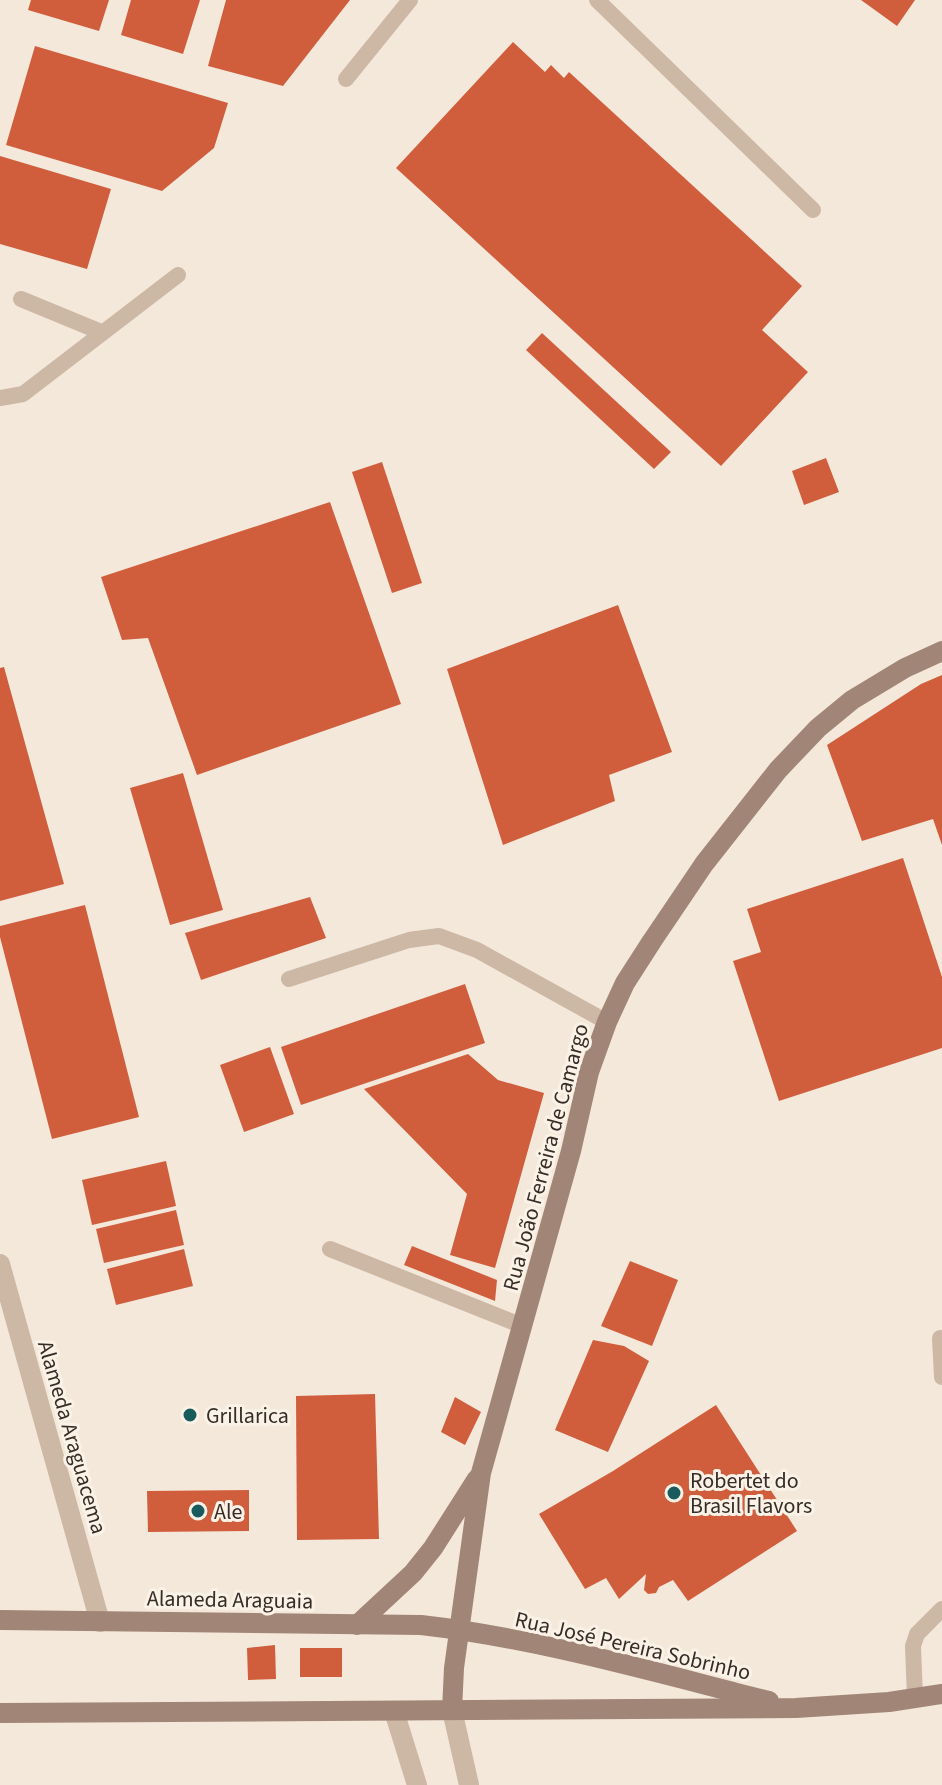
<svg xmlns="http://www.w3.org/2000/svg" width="942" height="1785" viewBox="0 0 942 1785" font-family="'Source Sans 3',sans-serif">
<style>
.building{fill:#d05e3c}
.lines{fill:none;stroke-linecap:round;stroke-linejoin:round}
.lane{stroke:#cdb7a5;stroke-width:16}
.street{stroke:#cdb7a5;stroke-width:20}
.secondary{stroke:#a18576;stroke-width:20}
.poi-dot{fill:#195a5d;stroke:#fbf2e7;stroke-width:3}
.labels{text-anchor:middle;stroke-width:6;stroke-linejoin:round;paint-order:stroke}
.street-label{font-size:22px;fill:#382c27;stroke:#fbf2e7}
.poi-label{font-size:22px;fill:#382c27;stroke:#fbf2e7;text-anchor:start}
</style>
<rect width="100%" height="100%" fill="#f4e8da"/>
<!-- building -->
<g class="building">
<polygon points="31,0 109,0 99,31 28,10"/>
<polygon points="131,0 200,0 183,54 121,35"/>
<polygon points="226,0 350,0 283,86 208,66"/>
<polygon points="861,0 915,0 897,26"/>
<polygon points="513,42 545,72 551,65 564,78 569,72 802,286 762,330 808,372 721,466 396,168"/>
<polygon points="35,46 228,103 214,148 162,191 6,145"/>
<polygon points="0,156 111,189 87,269 0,244"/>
<polygon points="542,333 671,452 654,469 526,350"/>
<polygon points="826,458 839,492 804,505 792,471"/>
<polygon points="382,462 422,583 392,593 352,472"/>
<polygon points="330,502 401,704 197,775 148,638 122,640 101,577"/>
<polygon points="618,605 672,752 609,775 615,801 503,845 447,669"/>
<polygon points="4,667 64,884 0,901 0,668"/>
<polygon points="942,675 942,845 933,819 862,841 827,745 921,684"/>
<polygon points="183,773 223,910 170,925 130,788"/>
<polygon points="903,858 942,977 942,1048 779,1101 733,961 761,952 747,909"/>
<polygon points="310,897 326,938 201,980 185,933"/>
<polygon points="85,905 139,1117 52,1139 0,937 0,926"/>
<polygon points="465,984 485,1043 301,1105 281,1047"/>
<polygon points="270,1047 294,1114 244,1132 220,1065"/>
<polygon points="468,1054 498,1080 544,1093 495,1268 450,1255 467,1194 364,1089"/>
<polygon points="166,1161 176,1206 92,1225 82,1180"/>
<polygon points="176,1210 184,1245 104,1263 96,1229"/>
<polygon points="412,1246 497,1280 495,1301 404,1265"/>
<polygon points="184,1249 193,1286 116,1305 107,1269"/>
<polygon points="630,1261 678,1280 652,1346 601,1326"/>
<polygon points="593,1340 624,1346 649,1361 608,1452 555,1430"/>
<polygon points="375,1394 379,1539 297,1540 296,1396"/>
<polygon points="455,1397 481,1412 465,1445 441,1432"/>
<polygon points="716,1405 797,1531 688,1601 673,1580 659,1587 656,1593 648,1594 644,1590 646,1574 619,1599 606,1578 585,1589 539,1514 613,1471"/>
<polygon points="249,1490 249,1531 148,1532 147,1491"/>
<polygon points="275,1645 276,1679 248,1680 247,1648"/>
<rect x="300" y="1648" width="42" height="29"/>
</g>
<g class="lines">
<!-- lane -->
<g class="lane">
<polyline points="597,0 813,210"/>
<polyline points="346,79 410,0"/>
<polyline points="21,299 101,332"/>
<polyline points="0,398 23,394 178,275"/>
<polyline points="289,979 409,940 439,936 477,950 607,1022"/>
<polyline points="330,1249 523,1326"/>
<polyline points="940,1338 942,1377"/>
<polyline points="915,1698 913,1646 917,1634 942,1609"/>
</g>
<!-- street -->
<g class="street">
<polyline points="0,1264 100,1622"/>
<polyline points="452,1710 469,1785"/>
<polyline points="394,1711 417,1785"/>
</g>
<!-- secondary -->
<g class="secondary">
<path d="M0 1620 421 1625C536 1638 657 1673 769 1701"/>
<polyline points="357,1625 413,1573 433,1548 477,1479"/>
<polyline points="452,1710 454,1668 481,1473 571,1151 589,1072 607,1022 625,983 652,941 704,864 778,770 818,728 852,700 905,668 942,651"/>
<polyline points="0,1713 796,1708 889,1702 942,1694"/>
</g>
</g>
<!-- markers -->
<g class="poi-dot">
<circle cx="190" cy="1415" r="8"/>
<circle cx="674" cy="1493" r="8"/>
<circle cx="198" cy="1511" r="8"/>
</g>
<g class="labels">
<!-- street labels -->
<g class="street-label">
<text transform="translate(545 1157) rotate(-75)" y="8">Rua João Ferreira de Camargo</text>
<text transform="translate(73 1437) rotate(74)" y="8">Alameda Araguacema</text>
<text transform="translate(230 1599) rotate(1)" y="8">Alameda Araguaia</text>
<text transform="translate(633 1645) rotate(13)" y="8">Rua José Pereira Sobrinho</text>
</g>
<!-- poi labels -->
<g class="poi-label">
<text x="206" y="1423">Grillarica</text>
<text x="690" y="1488">Robertet do<tspan x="690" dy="25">Brasil Flavors</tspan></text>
<text x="214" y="1519">Ale</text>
</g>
</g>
</svg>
